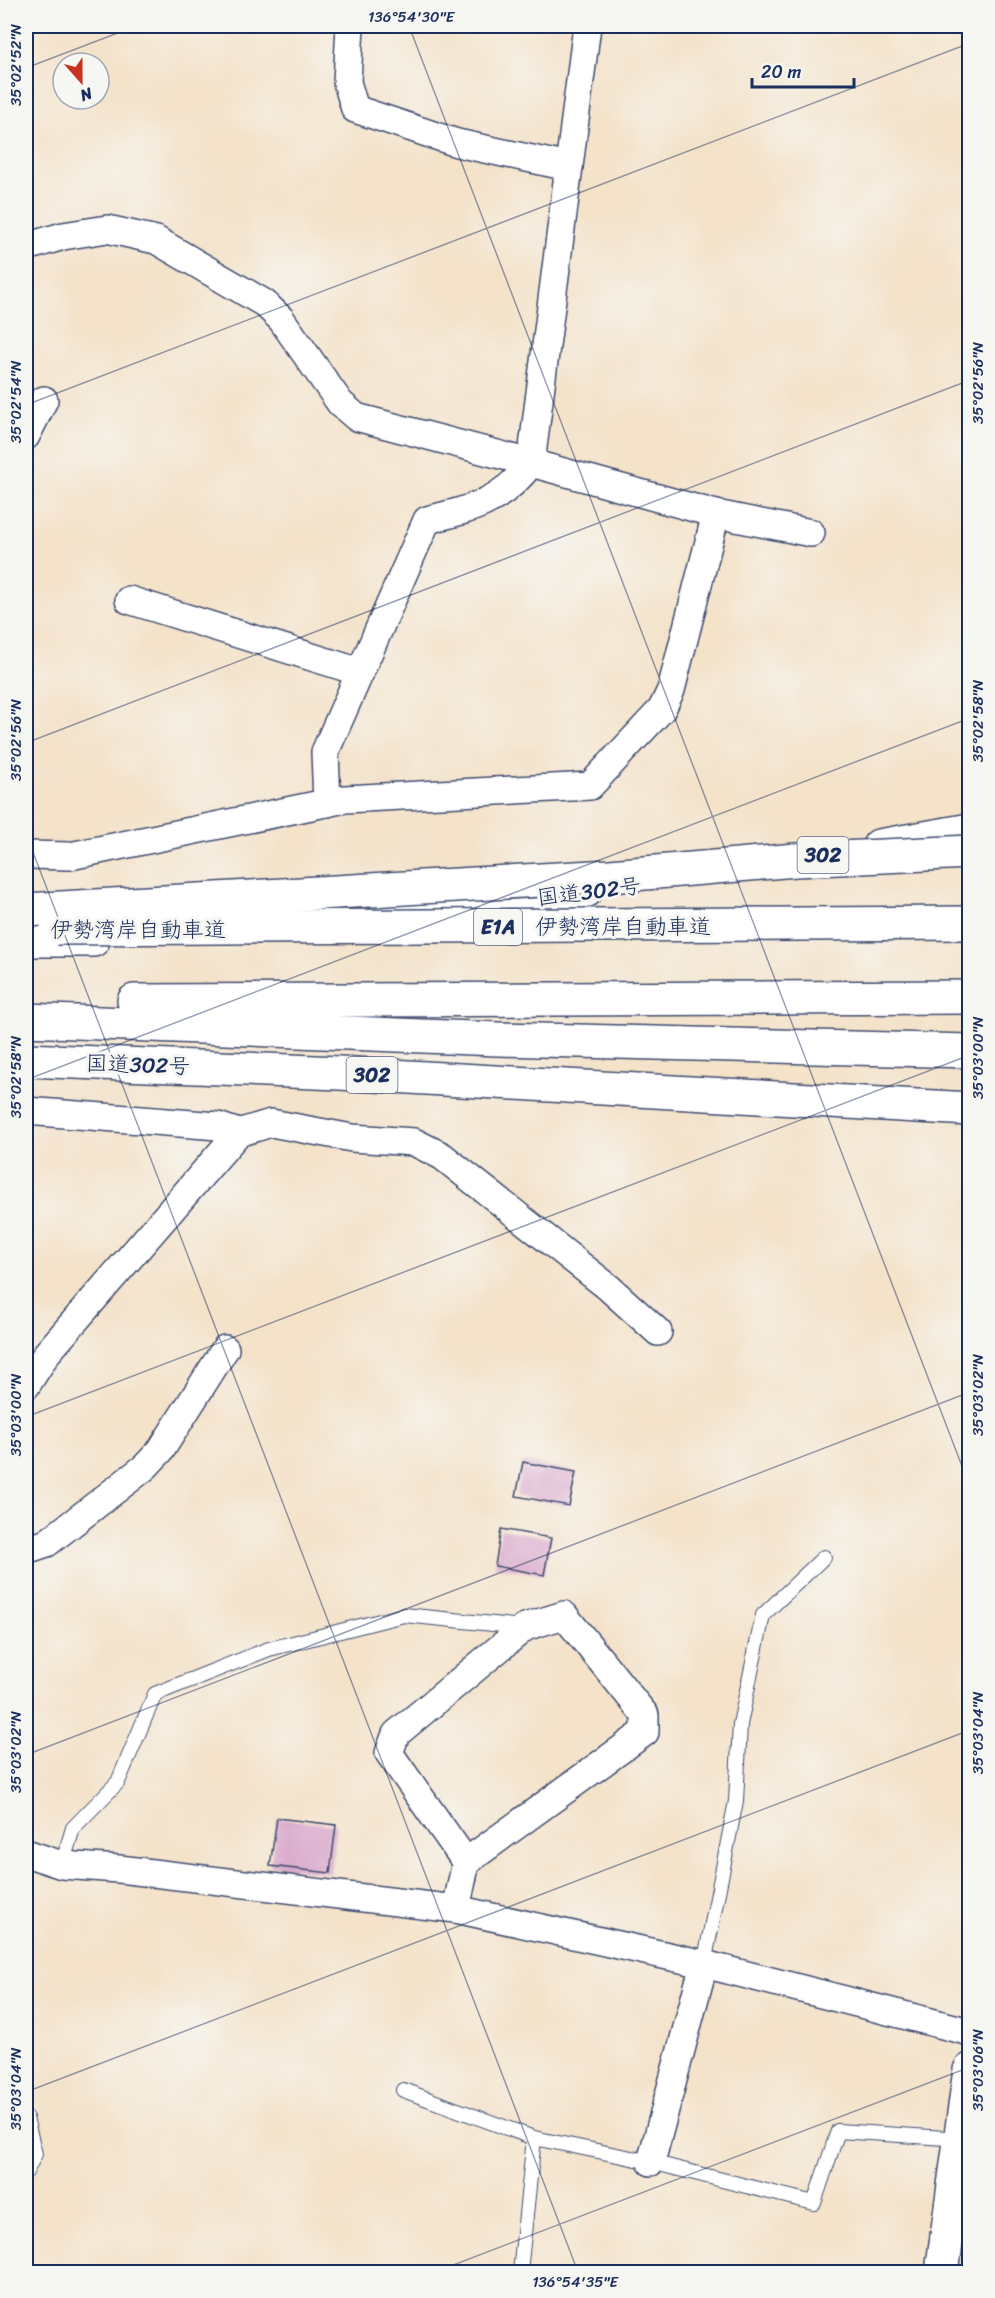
<svg xmlns="http://www.w3.org/2000/svg" width="995" height="2298" viewBox="0 0 995 2298" font-family="Sriracha,'Klee One',sans-serif">
<style>
.building{fill:#d59ec6}
.lines{fill:none;stroke-linecap:round;stroke-linejoin:round}
.lane-casing{stroke:#3c4a6e;stroke-width:16}
.street-casing{stroke:#3c4a6e;stroke-width:30}
.highway-casing{stroke:#3c4a6e;stroke-width:36}
.lane{stroke:#fff;stroke-width:14}
.street{stroke:#fff;stroke-width:27}
.highway{stroke:#fff;stroke-width:33}
.highway-bridge-casing{stroke:#3c4a6e;stroke-width:36;stroke-linecap:butt}
.highway-bridge{stroke:#fff;stroke-width:33}
.ticks{fill:none;stroke:#1b2f5e;stroke-width:1.5;stroke-opacity:0.45}
.labels{text-anchor:middle;stroke-width:6;stroke-linejoin:round;paint-order:stroke}
.shield{fill:#f6f6f2;stroke:#5d6b8a;stroke-width:1.5}
.shield-label{font-size:21px;font-weight:bold;fill:#1b2f5e}
.street-label{font-size:22px;fill:#1b2f5e;stroke:#f6f6f2}
.neatline{fill:none;stroke:#1b2f5e;stroke-width:2}
.ticks-label{font-size:15px;text-anchor:middle;fill:#1b2f5e}
</style>
<rect width="100%" height="100%" fill="#f6f6f2"/>
<filter id="ink" filterUnits="userSpaceOnUse"><feTurbulence type="fractalNoise" baseFrequency=".0167" numOctaves="2"/><feDisplacementMap in="SourceGraphic" scale="12" xChannelSelector="R" yChannelSelector="G"/><feConvolveMatrix kernelMatrix="1 2 1 2 8 2 1 2 1" color-interpolation-filters="sRGB"/></filter>
<filter id="wash" filterUnits="userSpaceOnUse"><feTurbulence type="fractalNoise" baseFrequency=".008" numOctaves="4" result="noise"/><feDisplacementMap in="SourceGraphic" scale="24" xChannelSelector="R" yChannelSelector="G"/><feGaussianBlur stdDeviation="1.35" result="paint"/><feColorMatrix in="noise" values="0 0 0 0 0 0 0 0 0 0 0 0 0 0 0 0 0 1.4 0 .05"/><feComposite in="paint" operator="in"/></filter>
<g filter="url(#wash)">
<rect width="100%" height="100%" fill="#f4e2c9"/>
<g id="blocks">
<!-- building -->
<g class="building">
<polygon points="523,1462 576,1472 569,1506 516,1496"/>
<polygon points="501,1529 551,1538 544,1575 495,1566"/>
<polygon points="277,1818 336,1825 330,1873 270,1866"/>
</g>
</g>
</g>
<g filter="url(#ink)">
<use href="#blocks" fill-opacity="0" stroke="#3c4a6e" stroke-width="1.5"/>
<g class="lines">
<defs>
<g id="lane">
<polyline points="62,1865 73,1828 118,1782 155,1694 269,1649 404,1615 523,1627"/>
<polyline points="704,1964 736,1801 740,1724 763,1615 824,1557"/>
<polyline points="403,2090 534,2138 651,2162 814,2203 838,2131 961,2139"/>
<polyline points="26,2118 35,2154 26,2172"/>
<polyline points="520,2272 534,2138"/>
</g>
<g id="street">
<polyline points="350,26 347,82 355,109 457,143 569,167"/>
<polyline points="26,247 63,236 107,229 156,240 264,303 281,319 340,403 356,417 531,463 587,26"/>
<polyline points="26,436 44,400"/>
<polyline points="129,600 360,672"/>
<path d="M327 803 325 752 427 520C472 509 502 502 531 463L716 514 811 533"/>
<polyline points="26,855 70,856 345,799 590,786 662,709 671,690 716,514"/>
<polyline points="26,1111 218,1126 238,1133"/>
<polyline points="26,1386 47,1353 238,1133 271,1123 352,1138 414,1142 442,1156 608,1287 658,1332"/>
<polyline points="26,1550 47,1543 145,1467 161,1450 225,1349"/>
<polyline points="26,1853 62,1865 119,1869 456,1909 704,1964 970,2032"/>
<polyline points="456,1909 466,1862 389,1753 396,1734 525,1627 564,1615 645,1715 645,1732 466,1862"/>
<polyline points="651,2162 704,1964"/>
</g>
<g id="highway">
<polyline points="879,846 970,830"/>
<polyline points="386,915 585,891"/>
<polyline points="26,940 93,940"/>
<polyline points="134,1001 970,997"/>
<polyline points="26,1020 498,1039 970,1051"/>
<polyline points="26,1060 339,1073 970,1109"/>
<polyline points="942,2272 970,2070"/>
</g>
</defs>
<!-- lane casing -->
<use href="#lane" class="lane-casing"/>
<!-- street casing -->
<use href="#street" class="street-casing"/>
<!-- highway casing -->
<use href="#highway" class="highway-casing"/>
<!-- lane -->
<use href="#lane" class="lane"/>
<!-- street -->
<use href="#street" class="street"/>
<!-- highway -->
<use href="#highway" class="highway"/>
<defs>
<g id="highway-bridge">
<polyline points="26,910 610,876 796,860 970,852"/>
<polyline points="57,928 970,923"/>
</g>
</defs>
<!-- highway-bridge casing -->
<use href="#highway-bridge" class="highway-bridge-casing"/>
<!-- highway-bridge -->
<use href="#highway-bridge" class="highway-bridge"/>
</g>
</g>
<!-- ticks -->
<path class="ticks" d="M409 26 970 1487M26 68 136 26M26 405 970 43M26 743 970 380M26 834 578 2272M26 1080 970 718M26 1417 970 1055M26 1755 970 1392M26 2092 970 1730M435 2272 970 2067"/>
<g class="labels">
<!-- shield labels -->
<g class="shield">
<rect x="797.5" y="837" width="51" height="36" rx="4.5"/>
<rect x="474" y="909" width="48" height="36" rx="4.5"/>
<rect x="346.5" y="1057" width="51" height="36" rx="4.5"/>
</g>
<g class="shield-label">
<text x="823" y="862">302</text>
<text x="498" y="934">E1A</text>
<text x="372" y="1082">302</text>
</g>
<!-- street labels -->
<g class="street-label">
<text transform="translate(589 891) rotate(-7)" y="8">国道302号</text>
<text x="623" y="934">伊勢湾岸自動車道</text>
<text x="138" y="937">伊勢湾岸自動車道</text>
<text transform="translate(138 1064) rotate(2)" y="8">国道302号</text>
</g>
</g>
<!-- margin -->
<rect width="995" height="2298" fill="none" stroke="#f6f6f2" stroke-width="66"/>
<!-- north arrow -->
<g transform="translate(81 81) rotate(159)"><circle r="28" fill="#f6f6f2" stroke="#9ea6b7" stroke-width="1.5"/>
<path d="M0-4.5L10 22L0 15L-10 22Z" fill="#c8321e"/>
<text y="-9" font-size="16" font-weight="bold" text-anchor="middle" fill="#1b2f5e">N</text>
</g>
<!-- scale -->
<path d="M752 78v9h102v-9" fill="none" stroke="#1b2f5e" stroke-width="3"/>
<text x="761" y="78" font-size="18" fill="#1b2f5e" stroke="#f6f6f2" stroke-width="4.5" paint-order="stroke">20 m</text>
<rect x="33" y="33" width="929" height="2232" class="neatline"/>
<g class="ticks-label">
<text x="411" y="22">136°54'30"E</text>
<text transform="translate(16 65) rotate(-90)" y="5">35°02'52"N</text>
<text transform="translate(978 383) rotate(-90)" y="5">35°02'56"N</text>
<text transform="translate(16 402) rotate(-90)" y="5">35°02'54"N</text>
<text transform="translate(978 721) rotate(-90)" y="5">35°02'58"N</text>
<text transform="translate(16 740) rotate(-90)" y="5">35°02'56"N</text>
<text transform="translate(978 1058) rotate(-90)" y="5">35°03'00"N</text>
<text transform="translate(16 1077) rotate(-90)" y="5">35°02'58"N</text>
<text transform="translate(978 1395) rotate(-90)" y="5">35°03'02"N</text>
<text transform="translate(16 1415) rotate(-90)" y="5">35°03'00"N</text>
<text transform="translate(978 1733) rotate(-90)" y="5">35°03'04"N</text>
<text transform="translate(16 1752) rotate(-90)" y="5">35°03'02"N</text>
<text transform="translate(978 2070) rotate(-90)" y="5">35°03'06"N</text>
<text transform="translate(16 2089) rotate(-90)" y="5">35°03'04"N</text>
<text x="575" y="2287">136°54'35"E</text>
</g>
</svg>
